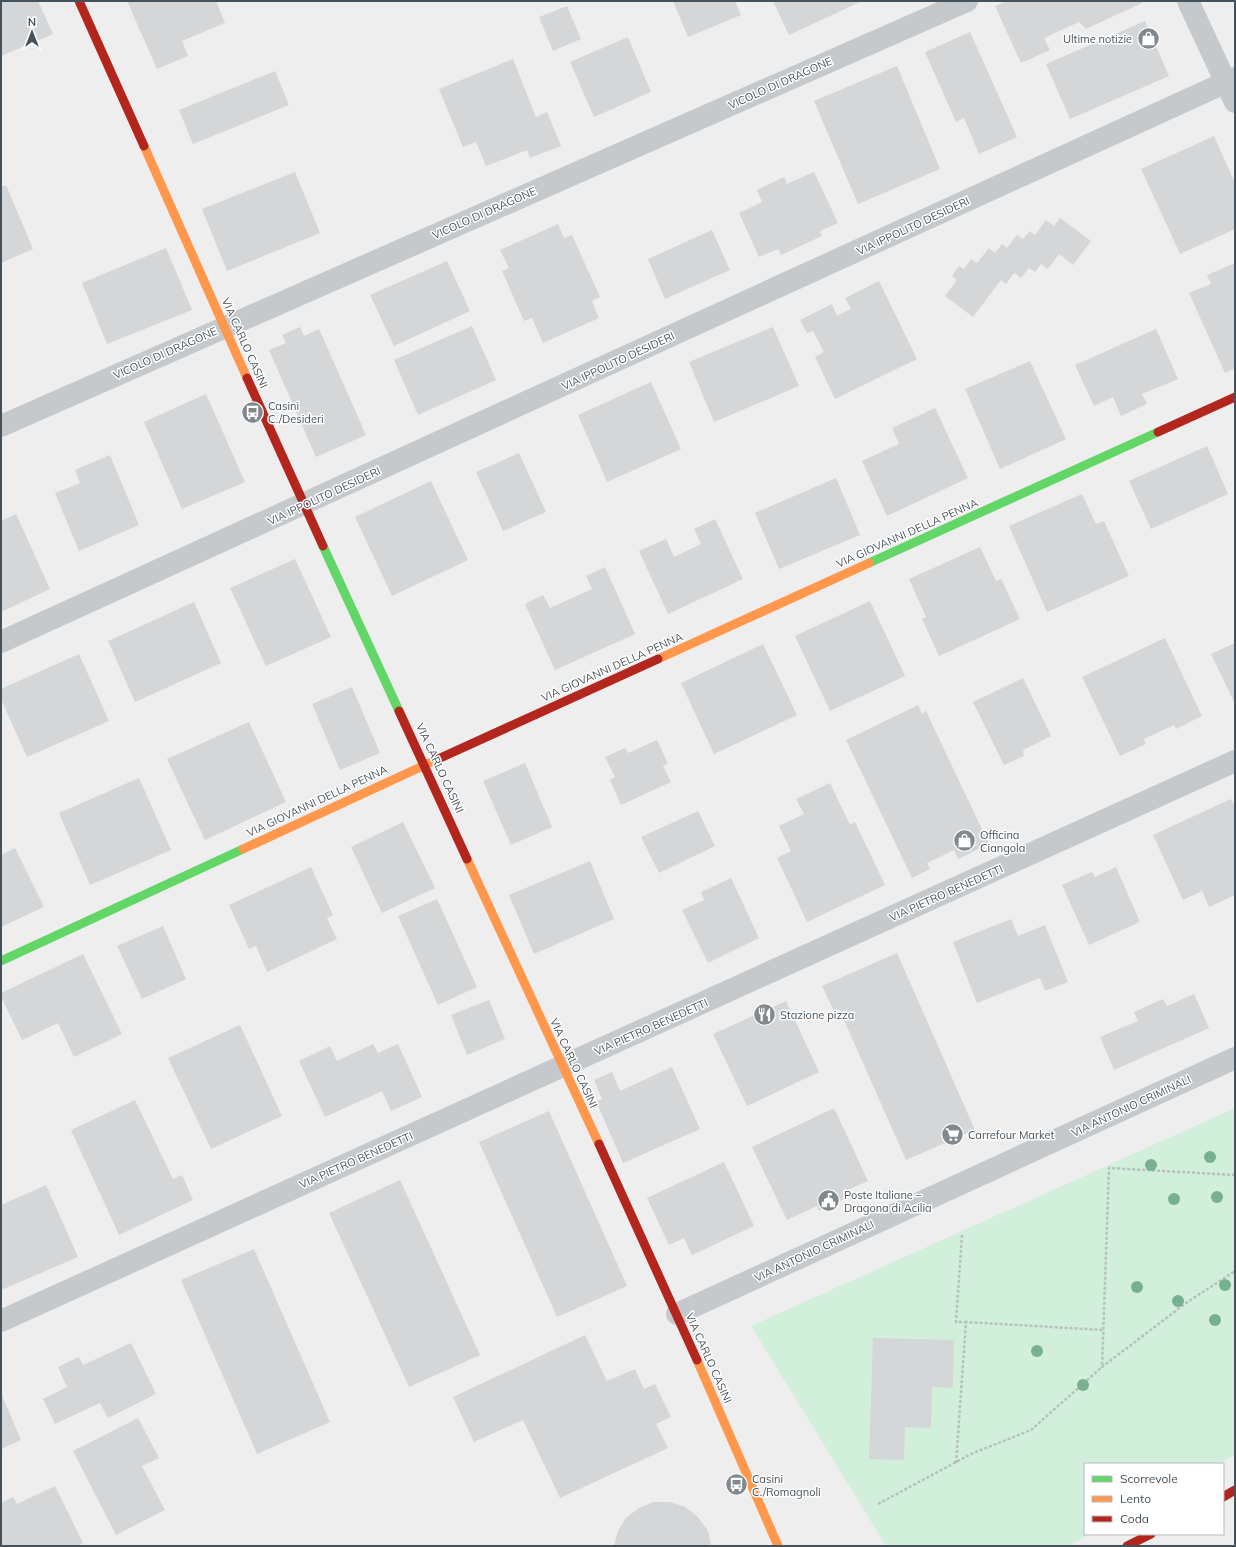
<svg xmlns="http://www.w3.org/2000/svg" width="1236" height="1547" viewBox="0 0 1236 1547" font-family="Mulish,sans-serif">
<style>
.green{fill:#d2efdc}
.building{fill:#d5d6d7}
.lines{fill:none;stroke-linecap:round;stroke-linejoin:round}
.path{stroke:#b5c1bd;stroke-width:2.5;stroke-dasharray:3 2;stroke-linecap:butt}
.street{stroke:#c6c9cb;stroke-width:22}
.fast{stroke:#63d668;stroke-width:9}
.slow{stroke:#ff974d;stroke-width:9}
.jam{stroke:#b3261e;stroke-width:9}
.tree{fill:#78b092}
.labels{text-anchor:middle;stroke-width:3;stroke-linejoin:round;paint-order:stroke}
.poi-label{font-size:11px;fill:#46525b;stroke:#fff;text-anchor:start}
.street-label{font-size:11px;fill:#46525b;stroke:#fff}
</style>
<rect width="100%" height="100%" fill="#efeeee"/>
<!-- green -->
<polygon class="green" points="1235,1108 1235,1455 1218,1464 1085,1464 1085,1534 1090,1534 1068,1546 886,1546 751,1326"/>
<!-- building -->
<g class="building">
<polygon points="1,1 38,1 53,34 1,56"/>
<polygon points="127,1 216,1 225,23 182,41 188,56 157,69"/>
<polygon points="673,1 735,1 741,15 688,37"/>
<polygon points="773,1 862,1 789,35"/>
<polygon points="1007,1 1141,1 1142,3 1086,29 1079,22 1044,38 1050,50 1021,63 995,6"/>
<polygon points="567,6 581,39 553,51 539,17"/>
<polygon points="1145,21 1169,76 1070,119 1046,64"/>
<polygon points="970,32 1017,137 979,154 964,118 956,122 925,52"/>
<polygon points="628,37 651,92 594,117 570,62"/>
<polygon points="513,59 536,117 547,112 561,146 530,158 527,150 486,166 476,142 463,147 439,89"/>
<polygon points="897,66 940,169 858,204 814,101"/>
<polygon points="275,71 289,105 193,144 179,110"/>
<polygon points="1214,136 1235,183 1235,229 1180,254 1141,169"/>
<polygon points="295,172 320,233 227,271 202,209"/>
<polygon points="814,172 838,223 820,231 822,236 781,255 778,249 759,257 739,213 762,202 757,190 784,177 787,184"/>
<polygon points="6,185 33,249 1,263 1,187"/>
<polygon points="1060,218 1091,241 1073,265 1059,254 1048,269 1041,264 1035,272 1029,268 1021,278 1014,273 1006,284 1001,280 973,317 945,296 957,280 952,276 959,266 964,269 971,259 977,263 989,248 995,253 1002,244 1007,248 1017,235 1023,239 1030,231 1035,235 1046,220 1054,226"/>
<polygon points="558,224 564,238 572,235 600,297 592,301 599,318 543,343 532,318 524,321 502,271 509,268 500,250"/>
<polygon points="712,230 730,270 665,299 648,259"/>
<polygon points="166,248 192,310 107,344 82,283"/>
<polygon points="447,261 470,311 394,346 370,295"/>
<polygon points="1235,263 1235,368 1225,373 1189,293 1211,284 1207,275"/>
<polygon points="879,281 917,359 835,399 815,357 824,352 813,331 807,333 800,320 832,304 837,316 851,309 845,298"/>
<polygon points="472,326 496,380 418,415 394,360"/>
<polygon points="300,327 304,336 319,329 366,435 316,457 269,350 286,343 282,335"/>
<polygon points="773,327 799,386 714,422 689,362"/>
<polygon points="1156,329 1178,379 1142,394 1147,404 1121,416 1113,397 1094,406 1075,365"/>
<polygon points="1030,361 1066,439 1000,469 965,389"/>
<polygon points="651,382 681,449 607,482 578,415"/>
<polygon points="206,394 245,482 182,509 144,422"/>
<polygon points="935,408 968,478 887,516 862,461 899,444 892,428"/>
<polygon points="1207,446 1228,494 1151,529 1129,481"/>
<polygon points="519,453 546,512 503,531 476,472"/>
<polygon points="110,455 139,525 79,551 55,493 80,483 75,470"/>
<polygon points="836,478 860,535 779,569 755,513"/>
<polygon points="431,481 468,560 392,596 355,517"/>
<polygon points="1082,494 1096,524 1104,521 1129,576 1047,612 1009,526"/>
<polygon points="16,514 50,589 1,612 1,521"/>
<polygon points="715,519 743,579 668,614 639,551 666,539 674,557 701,544 694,529"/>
<polygon points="980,547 996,581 1001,579 1020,619 939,656 922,619 926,617 909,579"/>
<polygon points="295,559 331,637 266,666 230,588"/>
<polygon points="605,567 635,634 555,670 525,604 543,595 550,608 592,589 586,576"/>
<polygon points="870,601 905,676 830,711 795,636"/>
<polygon points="194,602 221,663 135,702 108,641"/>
<polygon points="1165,638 1202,716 1176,729 1174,725 1144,739 1146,744 1120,756 1082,677"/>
<polygon points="1235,643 1235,704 1211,654"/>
<polygon points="763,644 797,715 714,754 681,683"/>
<polygon points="79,654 109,721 27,757 1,699 1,689"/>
<polygon points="1023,678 1051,736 1023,750 1024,756 1004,765 973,702"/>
<polygon points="352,687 380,753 340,770 312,704"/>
<polygon points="918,705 922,714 926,711 989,844 958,859 954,850 927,863 930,869 912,878 846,740"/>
<polygon points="249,722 286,802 205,840 167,759"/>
<polygon points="657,740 668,764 663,766 671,782 621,805 610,780 615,777 605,757 625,748 628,753"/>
<polygon points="525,763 552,827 511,845 483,781"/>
<polygon points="139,778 171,850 90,885 59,813"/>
<polygon points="830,783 850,825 855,822 885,885 807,922 777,858 791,851 779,826 804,814 796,799"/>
<polygon points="1231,799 1235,807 1235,895 1209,907 1202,891 1183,900 1153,835"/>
<polygon points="698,811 715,846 659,873 641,837"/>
<polygon points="403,822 435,888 382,913 351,847"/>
<polygon points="15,848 44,907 1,927 1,855"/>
<polygon points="590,861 614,919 534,954 509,895"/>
<polygon points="311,867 333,915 327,918 337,939 267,972 256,946 249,949 229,905"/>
<polygon points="1116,867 1140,922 1089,945 1062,885 1092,872 1095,877"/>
<polygon points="731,878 759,938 708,963 682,910 704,900 701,892"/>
<polygon points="437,899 477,987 438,1005 398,916"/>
<polygon points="1011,919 1018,936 1045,925 1068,982 1045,991 1040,978 977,1003 953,942"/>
<polygon points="163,926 186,979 142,999 117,946"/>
<polygon points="897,953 975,1130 906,1160 839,1009 834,1011 822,986"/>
<polygon points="83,954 122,1034 74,1057 58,1023 22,1040 1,997 1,993"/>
<polygon points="1194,994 1209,1028 1114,1070 1100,1037 1138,1021 1134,1012 1163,999 1167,1006"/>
<polygon points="489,1000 505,1039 467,1055 451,1015"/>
<polygon points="786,1001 819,1072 747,1106 713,1034"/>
<polygon points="240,1025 282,1116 211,1149 168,1058"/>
<polygon points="373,1044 378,1053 398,1044 422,1097 391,1111 382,1091 325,1117 299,1061 330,1046 337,1061"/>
<polygon points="672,1067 700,1129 623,1163 596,1101 602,1099 594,1080 612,1072 620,1091"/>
<polygon points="135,1100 173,1179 182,1175 193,1200 119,1235 71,1130"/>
<polygon points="834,1108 868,1181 843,1192 846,1198 819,1211 817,1206 787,1220 752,1147"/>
<polygon points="549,1111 627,1286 557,1317 479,1142"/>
<polygon points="724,1162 754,1226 692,1255 684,1238 669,1245 647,1198"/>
<polygon points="400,1180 480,1355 409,1387 329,1213"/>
<polygon points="46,1185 78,1257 1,1290 1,1205"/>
<polygon points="254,1249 330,1422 257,1454 181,1280"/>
<polygon points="585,1335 607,1381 635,1369 644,1389 655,1384 671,1417 656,1424 668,1448 560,1498 523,1420 474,1442 453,1397"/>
<polygon points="873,1338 954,1340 953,1388 932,1387 931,1428 905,1427 904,1460 869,1459"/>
<polygon points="131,1343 156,1394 108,1418 100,1403 55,1424 43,1399 67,1387 58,1367 79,1357 83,1365"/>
<polygon points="1,1393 21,1440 1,1449"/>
<polygon points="138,1418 159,1458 142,1466 165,1510 116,1535 73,1451"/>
<polygon points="55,1486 83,1543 77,1546 1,1546 1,1503 13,1497 17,1504"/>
<polygon points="653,1502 670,1502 685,1507 698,1517 708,1531 711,1546 614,1546 618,1531 626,1518 639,1508"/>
</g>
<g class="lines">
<!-- path -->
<g class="path">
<polyline points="1235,1175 1109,1168 1102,1367 1186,1303 1235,1271"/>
<polyline points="962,1235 956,1322 966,1322"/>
<polyline points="956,1463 966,1322 1103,1330"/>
<polyline points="878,1504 971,1454 1031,1430 1102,1367"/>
</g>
<!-- street -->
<g class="street">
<polyline points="1188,1 1235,102"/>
<polyline points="1,426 967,1"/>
<polyline points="1,642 1235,78"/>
<polyline points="677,1314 1235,1058"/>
<polyline points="1,1321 1235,761"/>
</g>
<!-- fast -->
<g class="fast">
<polyline points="323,546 399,711"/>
<polyline points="869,563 1158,432"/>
<polyline points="1,961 243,849"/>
</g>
<!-- slow -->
<g class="slow">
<polyline points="144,146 247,378"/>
<polyline points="658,659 869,563"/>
<polyline points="243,849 438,759"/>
<polyline points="467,859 599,1144"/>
<polyline points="697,1360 778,1546"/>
</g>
<!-- jam -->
<g class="jam">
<polyline points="79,1 144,146"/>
<polyline points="247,378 323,546"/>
<polyline points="1158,432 1235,397"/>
<polyline points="399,711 467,859"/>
<polyline points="438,759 658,659"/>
<polyline points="599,1144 697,1360"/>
<polyline points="1223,1497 1235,1490"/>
<polyline points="1127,1546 1151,1534"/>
</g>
</g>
<!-- trees -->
<g class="tree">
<circle cx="1210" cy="1157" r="6"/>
<circle cx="1151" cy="1165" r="6"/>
<circle cx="1217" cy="1197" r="6"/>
<circle cx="1174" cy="1199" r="6"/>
<circle cx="1225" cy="1285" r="6"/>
<circle cx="1137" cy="1287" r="6"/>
<circle cx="1178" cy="1301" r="6"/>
<circle cx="1215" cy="1320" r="6"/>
<circle cx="1037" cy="1351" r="6"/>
<circle cx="1083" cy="1385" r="6"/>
</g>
<!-- icons -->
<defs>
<symbol id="shop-disc" viewBox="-11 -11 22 22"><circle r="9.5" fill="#81898e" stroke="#fff"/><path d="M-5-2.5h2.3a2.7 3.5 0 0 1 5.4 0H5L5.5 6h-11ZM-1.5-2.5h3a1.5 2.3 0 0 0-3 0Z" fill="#fff"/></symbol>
<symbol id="bus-disc" viewBox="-11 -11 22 22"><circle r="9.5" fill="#81898e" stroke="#fff"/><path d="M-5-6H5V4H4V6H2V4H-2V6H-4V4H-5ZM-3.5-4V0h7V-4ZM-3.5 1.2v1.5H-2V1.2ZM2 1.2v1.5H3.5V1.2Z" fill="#fff"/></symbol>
<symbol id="restaurant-disc" viewBox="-11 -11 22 22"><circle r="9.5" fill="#81898e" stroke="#fff"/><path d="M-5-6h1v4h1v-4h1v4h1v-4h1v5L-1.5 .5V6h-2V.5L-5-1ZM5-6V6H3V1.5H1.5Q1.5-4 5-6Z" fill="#fff"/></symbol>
<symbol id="supermarket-disc" viewBox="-11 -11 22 22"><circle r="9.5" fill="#81898e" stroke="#fff"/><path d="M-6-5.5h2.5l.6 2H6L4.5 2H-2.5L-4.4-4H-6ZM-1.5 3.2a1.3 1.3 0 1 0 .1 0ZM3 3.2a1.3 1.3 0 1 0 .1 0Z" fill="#fff"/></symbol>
<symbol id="civic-disc" viewBox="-11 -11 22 22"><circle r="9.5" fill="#81898e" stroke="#fff"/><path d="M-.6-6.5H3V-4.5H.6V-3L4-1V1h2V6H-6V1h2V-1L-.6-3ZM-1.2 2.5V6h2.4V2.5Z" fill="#fff"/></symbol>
</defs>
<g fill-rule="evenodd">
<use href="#shop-disc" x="1136" y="26" width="25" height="25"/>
<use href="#bus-disc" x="240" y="400" width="25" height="25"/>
<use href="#shop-disc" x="952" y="828" width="25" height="25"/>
<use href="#restaurant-disc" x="752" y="1002" width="25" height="25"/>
<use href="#supermarket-disc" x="940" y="1122" width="25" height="25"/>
<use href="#civic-disc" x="816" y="1188" width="25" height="25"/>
<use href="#bus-disc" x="724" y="1472" width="25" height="25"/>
</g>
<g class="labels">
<!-- poi labels -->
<g class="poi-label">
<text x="1132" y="43" text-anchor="end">Ultime notizie</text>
<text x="268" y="410">Casini<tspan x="268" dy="13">C./Desideri</tspan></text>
<text x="980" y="839">Officina<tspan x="980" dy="13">Ciangola</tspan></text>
<text x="780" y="1019">Stazione pizza</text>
<text x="968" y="1139">Carrefour Market</text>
<text x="844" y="1199">Poste Italiane –<tspan x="844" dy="13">Dragona di Acilia</tspan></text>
<text x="752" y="1483">Casini<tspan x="752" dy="13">C./Romagnoli</tspan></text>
</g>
<!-- street labels -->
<g class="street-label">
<text transform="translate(780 83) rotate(-24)" y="4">VICOLO DI DRAGONE</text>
<text transform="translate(484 213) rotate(-24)" y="4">VICOLO DI DRAGONE</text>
<text transform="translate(913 226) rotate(-25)" y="4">VIA IPPOLITO DESIDERI</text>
<text transform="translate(245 343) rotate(66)" y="4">VIA CARLO CASINI</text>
<text transform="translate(165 353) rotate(-24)" y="4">VICOLO DI DRAGONE</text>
<text transform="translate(618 361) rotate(-25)" y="4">VIA IPPOLITO DESIDERI</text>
<text transform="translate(324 496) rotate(-25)" y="4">VIA IPPOLITO DESIDERI</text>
<text transform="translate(907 533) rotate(-24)" y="4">VIA GIOVANNI DELLA PENNA</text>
<text transform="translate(612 667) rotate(-24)" y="4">VIA GIOVANNI DELLA PENNA</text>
<text transform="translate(440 768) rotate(65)" y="4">VIA CARLO CASINI</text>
<text transform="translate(317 801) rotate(-25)" y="4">VIA GIOVANNI DELLA PENNA</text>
<text transform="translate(946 893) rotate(-24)" y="4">VIA PIETRO BENEDETTI</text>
<text transform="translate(651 1027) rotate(-24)" y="4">VIA PIETRO BENEDETTI</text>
<text transform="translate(574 1063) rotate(65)" y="4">VIA CARLO CASINI</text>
<text transform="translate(1131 1106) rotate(-25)" y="4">VIA ANTONIO CRIMINALI</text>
<text transform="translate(356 1160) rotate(-24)" y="4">VIA PIETRO BENEDETTI</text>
<text transform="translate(814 1251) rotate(-25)" y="4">VIA ANTONIO CRIMINALI</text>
<text transform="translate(709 1358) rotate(66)" y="4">VIA CARLO CASINI</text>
</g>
</g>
<!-- border -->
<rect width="1236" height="1547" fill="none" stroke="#46525b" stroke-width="4"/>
<!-- legend -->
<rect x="1084" y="1463" width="140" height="72" fill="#ffffff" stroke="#b5babd"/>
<rect x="1092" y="1476" width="20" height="6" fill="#63d668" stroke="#b5babd"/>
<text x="1120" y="1483" font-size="12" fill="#46525b">Scorrevole</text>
<rect x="1092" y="1496" width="20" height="6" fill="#ff974d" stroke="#b5babd"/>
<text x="1120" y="1503" font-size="12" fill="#46525b">Lento</text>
<rect x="1092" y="1516" width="20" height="6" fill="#b3261e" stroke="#b5babd"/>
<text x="1120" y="1523" font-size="12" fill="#46525b">Coda</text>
<!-- north arrow -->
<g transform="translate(32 32)" stroke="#ffffff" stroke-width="3" paint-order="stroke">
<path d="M0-3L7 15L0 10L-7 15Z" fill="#46525b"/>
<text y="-6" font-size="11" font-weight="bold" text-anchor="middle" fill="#46525b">N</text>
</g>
</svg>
